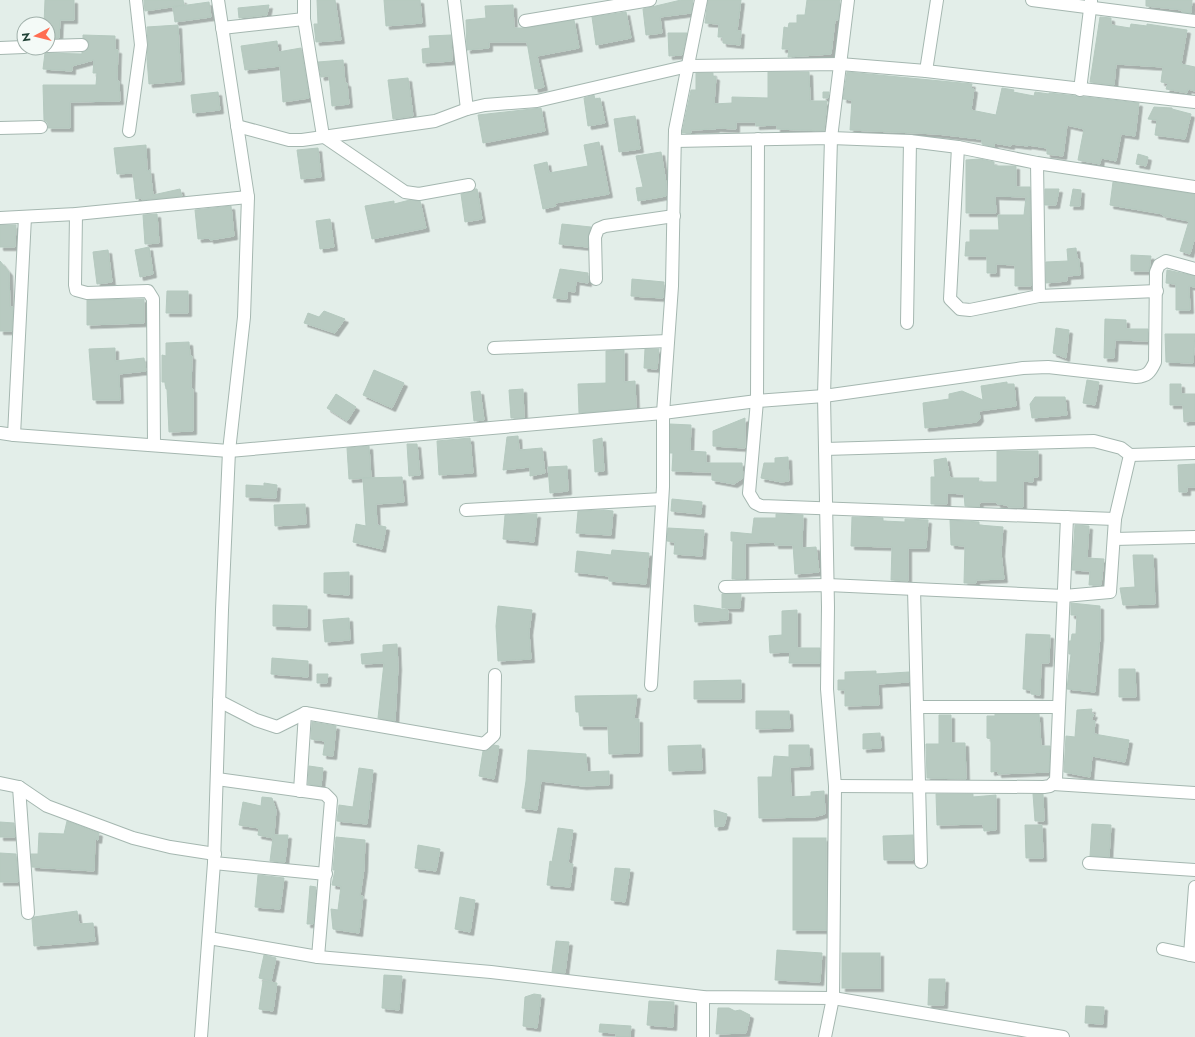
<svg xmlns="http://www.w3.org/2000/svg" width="1195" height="1037" viewBox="0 0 1195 1037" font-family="Jost,sans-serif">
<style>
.building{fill:#b8cac1;stroke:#b5c9bf;filter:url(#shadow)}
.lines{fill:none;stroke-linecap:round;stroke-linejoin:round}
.street-casing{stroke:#a5b7b0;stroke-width:14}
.street{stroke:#fff;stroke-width:12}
</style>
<defs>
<filter id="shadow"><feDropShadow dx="3.5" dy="3.5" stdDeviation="0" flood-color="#0004"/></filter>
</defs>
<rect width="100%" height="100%" fill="#e3eee9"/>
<!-- building -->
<g class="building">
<polygon points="45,0 74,0 74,20 60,20 59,38 48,38 48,24 44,24"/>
<polygon points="144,0 183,0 184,5 145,11"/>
<polygon points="317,0 335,0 341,40 316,42 314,24 318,24"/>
<polygon points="384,0 420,0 422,23 386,26"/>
<polygon points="681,0 693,0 691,13 660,17 662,33 646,35 643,9"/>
<polygon points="708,0 741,0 737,31 741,31 740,45 723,43 723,37 718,37 719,24 705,23"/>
<polygon points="807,0 840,0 838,20 835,20 831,54 788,57 789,49 782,49 784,27 788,28 789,23 797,23 797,15 805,15"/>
<polygon points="1146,0 1192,0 1191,13 1182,12 1182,10 1146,6"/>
<polygon points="209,2 211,17 175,22 173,7"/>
<polygon points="269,5 267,15 239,18 238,8"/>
<polygon points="513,5 514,28 526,28 574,20 579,48 537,56 544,87 535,89 527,42 489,42 489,48 467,50 466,20 486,18 485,6"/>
<polygon points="626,12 631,38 596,45 592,17"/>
<polygon points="1100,17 1111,18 1111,25 1130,28 1131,24 1147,26 1147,24 1187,30 1181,64 1195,67 1195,91 1188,89 1187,93 1166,89 1168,83 1161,82 1163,67 1116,64 1114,85 1090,82"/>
<polygon points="178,25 181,81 149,84 147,59 148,44 147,27"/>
<polygon points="668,33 687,33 682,55 669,56"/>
<polygon points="83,35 115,36 115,50 118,50 117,81 119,81 120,101 70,102 70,128 48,128 48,123 44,120 43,85 96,85 97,73 93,73 94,60 72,66 72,71 43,69 45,53 82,54 82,52 86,51 89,44 88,41 83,38"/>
<polygon points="451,35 452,61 423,63 422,49 430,48 429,36"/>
<polygon points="277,41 278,52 301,48 309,98 283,102 280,66 245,70 241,46"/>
<polygon points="343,60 345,83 347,83 349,104 332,106 329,76 321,77 318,62"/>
<polygon points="768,72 809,72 810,101 827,101 824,131 777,129 777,125 756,126 756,122 736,122 736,129 716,128 716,129 691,130 691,133 682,133 691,90 696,90 696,73 713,73 713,76 716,77 714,104 732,103 732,97 768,98"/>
<polygon points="847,72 972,84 971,88 974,89 971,110 996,115 1002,88 1014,90 1013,92 1034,96 1035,92 1049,94 1049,93 1139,103 1135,136 1121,134 1116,161 1101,158 1100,164 1078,160 1084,129 1067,125 1063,156 1047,154 1047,148 1028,145 1028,146 1011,144 1011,146 994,143 994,147 982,144 982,141 980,139 937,134 850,130 852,100 843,99"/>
<polygon points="408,78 413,116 393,119 388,80"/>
<polygon points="218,92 220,110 193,113 191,95"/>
<polygon points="823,92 829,92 828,98 823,98"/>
<polygon points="594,95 595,99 600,98 605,123 588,126 584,98"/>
<polygon points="1154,107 1172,108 1172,109 1191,114 1185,139 1155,135 1157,120 1148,119"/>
<polygon points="541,108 545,131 483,143 478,115"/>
<polygon points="635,116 640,149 619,152 614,119"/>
<polygon points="599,142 609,194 555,203 556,206 543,209 534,165 547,162 549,173 588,166 584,145"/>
<polygon points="146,145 147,171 150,170 153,195 180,189 182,196 142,200 142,198 136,199 133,173 117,174 114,148"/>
<polygon points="318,148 321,177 301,179 297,150"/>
<polygon points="661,152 666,183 666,196 638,201 636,188 643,187 636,156"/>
<polygon points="1138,154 1148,157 1146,166 1136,164"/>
<polygon points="980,159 994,162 994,166 1016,166 1016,187 1030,187 1031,286 1015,286 1015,265 996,264 996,273 987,273 987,256 965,256 966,242 970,242 970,230 999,230 998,215 1024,215 1026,197 995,196 996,213 966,213 966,160"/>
<polygon points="1113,182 1195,194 1195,237 1190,254 1180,251 1189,221 1163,216 1163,214 1110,205"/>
<polygon points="475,189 477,189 482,219 465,222 461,194 471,192"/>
<polygon points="1045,189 1059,189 1056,205 1045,205"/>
<polygon points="1073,189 1081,190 1080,206 1070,206"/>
<polygon points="410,200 420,201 426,228 372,239 365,206 394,201 394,204"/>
<polygon points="231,206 234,236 210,240 210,238 198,239 195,210"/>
<polygon points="157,214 159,243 145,244 143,215"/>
<polygon points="330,219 334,247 320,249 316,221"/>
<polygon points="562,224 591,227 588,237 588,247 559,244"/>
<polygon points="0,225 16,225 15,247 0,247"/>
<polygon points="149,247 153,274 140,277 135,250"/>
<polygon points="1076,248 1077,259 1079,259 1080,275 1067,276 1067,281 1046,283 1046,262 1068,261 1067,249"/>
<polygon points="108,250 112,282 97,284 93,252"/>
<polygon points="1131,255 1151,256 1149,271 1131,271"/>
<polygon points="0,261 9,272 10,307 13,307 12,331 0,331"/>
<polygon points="560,269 588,273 588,283 576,281 575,292 567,291 567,299 553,298"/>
<polygon points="1167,270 1195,276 1195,287 1189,286 1190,310 1176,310 1176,284 1166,283"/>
<polygon points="632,279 664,282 663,298 631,296"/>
<polygon points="167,291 188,291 188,313 166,313"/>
<polygon points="144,299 144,323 87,325 87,300"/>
<polygon points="324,311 345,319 335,333 304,323 308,313 319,317"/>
<polygon points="1105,319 1126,320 1126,329 1148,329 1148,341 1115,340 1114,358 1104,358"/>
<polygon points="1056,328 1069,330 1066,358 1053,353"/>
<polygon points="1165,334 1195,334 1193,363 1166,362"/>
<polygon points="189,342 190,356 192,356 191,389 193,389 193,431 169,432 167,389 166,389 165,382 162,382 162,355 166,356 166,343"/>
<polygon points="115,348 115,361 144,358 146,371 119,374 120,400 93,400 89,349"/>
<polygon points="645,349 659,349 657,369 644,368"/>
<polygon points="624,350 624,382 635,381 636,408 579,413 578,384 606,383 606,351"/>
<polygon points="374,370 404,383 392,408 363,395"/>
<polygon points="1087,380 1099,382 1095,405 1083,403"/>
<polygon points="1007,382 1007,384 1014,384 1016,406 979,411 980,418 977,422 925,428 923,403 949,399 949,394 962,391 983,400 981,386"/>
<polygon points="1170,384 1181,384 1181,394 1195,394 1195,421 1184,422 1183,405 1170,405"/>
<polygon points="523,389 524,418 511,418 509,390"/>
<polygon points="480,391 484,420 474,421 471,392"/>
<polygon points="336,394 356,407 347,421 327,408"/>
<polygon points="1035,397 1065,397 1067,415 1032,418 1030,404"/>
<polygon points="745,418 745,448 713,446 713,431"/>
<polygon points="670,424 691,425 690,451 706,452 706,463 742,463 743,478 734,484 712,480 712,472 672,471 673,453 670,453"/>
<polygon points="518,436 519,450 542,448 545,473 530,476 530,467 503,470 507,437"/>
<polygon points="470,438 473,473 439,475 437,441"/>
<polygon points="602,438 604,471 595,472 593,440"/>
<polygon points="407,444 417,444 420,475 409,476"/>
<polygon points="369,446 371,478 349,479 347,448"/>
<polygon points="997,451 1038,451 1038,477 1033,477 1033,482 1023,481 1023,507 1008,507 1008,505 997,504 997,502 980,502 979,507 965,506 964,494 947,493 947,504 931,504 931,477 935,477 934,460 946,458 950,478 979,478 978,482 997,482"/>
<polygon points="788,457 789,481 781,482 761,478 764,463 775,463 775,458"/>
<polygon points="1195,464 1195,487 1187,487 1187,492 1179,492 1178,465"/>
<polygon points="567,466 568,491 550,493 548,467"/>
<polygon points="402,477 404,502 376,504 377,525 386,527 382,549 353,542 356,524 366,526 363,478"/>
<polygon points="264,483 277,485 276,498 246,497 246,485 264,486"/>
<polygon points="672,499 702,502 701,514 671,511"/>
<polygon points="305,504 306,524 275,526 274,505"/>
<polygon points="604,510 613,511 611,535 576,533 578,511"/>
<polygon points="537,514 534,542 503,539 505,515"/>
<polygon points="776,514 803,515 802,548 816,547 819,572 795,574 793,545 775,545 775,542 745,543 745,579 732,579 733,541 731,541 731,532 752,534 754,518 776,518"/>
<polygon points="852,517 883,518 883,521 905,522 905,519 928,520 926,548 908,548 908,581 891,580 892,547 851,546"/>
<polygon points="950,520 979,522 979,525 1003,527 1001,553 1004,579 976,580 976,583 964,583 965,546 951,545"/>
<polygon points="1075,525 1089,526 1087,558 1104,559 1101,585 1089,585 1090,571 1072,570"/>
<polygon points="668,528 704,530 702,556 674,554 675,542 667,541"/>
<polygon points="612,550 649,553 646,584 609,581 609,576 575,572 577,551 611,555"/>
<polygon points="1133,555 1153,555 1155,604 1123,605 1120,588 1135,587"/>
<polygon points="349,572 349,595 324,593 324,573"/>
<polygon points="722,594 741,594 740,608 722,608"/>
<polygon points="1071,603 1100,606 1100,637 1095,692 1067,689 1071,654 1069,654 1069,641 1071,641 1072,634 1076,634 1077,615 1071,615"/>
<polygon points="273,605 307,606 307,627 273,626"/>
<polygon points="694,605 728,610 728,620 695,622"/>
<polygon points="498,606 532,610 529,632 531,659 498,661 496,626"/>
<polygon points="797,610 797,648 820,648 820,663 789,663 790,652 770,653 769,636 782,635 782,611"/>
<polygon points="349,618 350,640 325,642 323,620"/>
<polygon points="1026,634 1050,635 1049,663 1041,663 1040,695 1031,694 1031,690 1023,689"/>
<polygon points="397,644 398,667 395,721 378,718 384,663 362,664 361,654 383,652 383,645"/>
<polygon points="272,658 308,661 308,677 271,674"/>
<polygon points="1119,669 1135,669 1136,697 1119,697"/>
<polygon points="876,671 876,674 909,672 909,682 878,684 879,705 845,706 845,690 838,690 838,680 845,680 845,672"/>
<polygon points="317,674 328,674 327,683 317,683"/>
<polygon points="741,680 741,699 694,699 694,681"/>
<polygon points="637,695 634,719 639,719 639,753 609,754 608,726 580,726 579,712 576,712 575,696"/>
<polygon points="1092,709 1091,714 1094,714 1091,720 1095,721 1094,734 1129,740 1125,762 1092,756 1090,777 1064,772 1066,736 1075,737 1077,710"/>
<polygon points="756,711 789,711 790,728 756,729"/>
<polygon points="995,714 1039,714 1041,746 1050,746 1049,772 998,774 998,771 991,772 991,739 987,738 987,716 995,716"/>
<polygon points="939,715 951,715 951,743 965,743 966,779 927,778 926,744 939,744"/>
<polygon points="312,722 336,726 333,756 323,755 325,741 311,739"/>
<polygon points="880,733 881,748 863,749 863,734"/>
<polygon points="494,745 499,746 494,779 479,776 483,751 486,751"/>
<polygon points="701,745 702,770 669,771 668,746"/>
<polygon points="789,745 809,745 810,766 790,767 791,797 811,796 811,792 824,791 825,814 814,817 759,818 758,777 772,777 774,756 789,757"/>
<polygon points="528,750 586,754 587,772 609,771 609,785 583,786 541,781 537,810 522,808 526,781"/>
<polygon points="309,766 323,768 321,786 308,784"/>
<polygon points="359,768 373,770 367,824 337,821 339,805 353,807"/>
<polygon points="936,794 973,794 973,797 996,795 996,830 984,831 983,824 937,825"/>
<polygon points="1033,794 1043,794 1044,821 1035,821"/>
<polygon points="262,797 272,798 276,810 274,835 288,835 285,862 270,861 273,838 258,835 259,828 239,825 243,802 261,806"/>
<polygon points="714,810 727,814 724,826 715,827"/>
<polygon points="67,821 99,833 98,840 95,839 94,871 32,867 31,854 38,854 39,833 64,834"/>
<polygon points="0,822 14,823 15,837 0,837"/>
<polygon points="1092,824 1111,825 1109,857 1090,856"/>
<polygon points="1025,825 1042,825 1043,858 1026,858"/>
<polygon points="558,828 573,830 568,863 573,864 570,887 547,885 550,861 552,862"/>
<polygon points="913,835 913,860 884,860 883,836"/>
<polygon points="336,837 365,840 364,869 360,896 363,896 359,933 333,929 331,909 338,910 341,886 332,885 335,870 333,870"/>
<rect x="793" y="838" width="33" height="92"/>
<polygon points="418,845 440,849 436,871 415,868"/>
<polygon points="0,853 16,854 18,882 0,882"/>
<polygon points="615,868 630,869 625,902 611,900"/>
<polygon points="258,875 284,878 280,909 255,907"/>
<polygon points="310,886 316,887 313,924 307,924"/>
<polygon points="460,897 475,900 470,932 455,929"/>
<polygon points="77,911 79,924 93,923 95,941 34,946 32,919 34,917"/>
<polygon points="556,941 569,942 565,973 552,972"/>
<polygon points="777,950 822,953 820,982 775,980"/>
<rect x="842" y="953" width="38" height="35"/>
<polygon points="264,955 276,958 271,981 259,978"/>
<polygon points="384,975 402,976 399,1010 382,1008"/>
<polygon points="929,979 945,979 944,1005 928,1005"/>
<polygon points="263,981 277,983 273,1011 259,1009"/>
<polygon points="534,994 541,995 537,1028 523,1026 525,997"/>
<polygon points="649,1001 674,1002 673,1027 647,1025"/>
<polygon points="1086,1006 1104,1007 1103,1024 1085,1023"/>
<polygon points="718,1008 729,1008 735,1011 740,1010 750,1015 746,1033 716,1034"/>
<polygon points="600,1024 631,1026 630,1037 616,1037 616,1033 599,1032"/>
</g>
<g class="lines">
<defs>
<g id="street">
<polyline points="304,0 304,19 323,136 405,192 419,194 469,185"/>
<polyline points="454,0 467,109"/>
<polyline points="1032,0 1195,21"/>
<polyline points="525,21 650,0"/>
<polyline points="222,28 304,19"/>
<polyline points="48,46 82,45"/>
<polyline points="0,48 24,47"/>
<polyline points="926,71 937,0"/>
<polyline points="1080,90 1091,1"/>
<polyline points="237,126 289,140 302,140 435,121 467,109 485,105 537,101 688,66 840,64 926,71 1195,102"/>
<polyline points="0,128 41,127"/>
<polyline points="129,131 141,45 136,0"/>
<polyline points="758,139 757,401 749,493 755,503 761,506 1115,519"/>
<polyline points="675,141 831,138 910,141 958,147 1037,163 1195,187"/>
<polyline points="958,147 950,299 960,309 970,310 1039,296 1157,291"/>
<polyline points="1037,163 1039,296"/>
<polyline points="76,214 75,285 76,290 87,293 148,291 153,299 154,445"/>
<polyline points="0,218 76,214 248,197"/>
<polyline points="596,279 595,237 598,229 605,226 674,216"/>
<polyline points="907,323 910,141"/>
<polyline points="494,348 668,341"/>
<polyline points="0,433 14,435 25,217"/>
<path d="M14 435 229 451 663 413 757 401 824 396 1023 368 1048 367 1136 377C1147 376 1150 373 1155 362L1156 272 1159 265 1166 261 1195 269"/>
<polyline points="1130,455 1195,453"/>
<polyline points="466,510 662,499"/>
<polyline points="1114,539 1195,537"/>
<polyline points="725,587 828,585 1064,596 1110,592 1115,519 1130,455 1121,448 1094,441 825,449"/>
<polyline points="914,589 921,862"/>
<polyline points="651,685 663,487 663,413 672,286 675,130 701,0"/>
<polyline points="219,701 256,720 277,727 305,713 484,744 494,735 495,675"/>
<polyline points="917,707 1058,707"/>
<polyline points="217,779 325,794 331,800 318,957"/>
<polyline points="0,783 19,787 47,806 133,838 170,847 215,854"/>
<polyline points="1053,784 1195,793"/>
<polyline points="835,786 1044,787 1050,786 1056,780 1067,517"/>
<polyline points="19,787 28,913"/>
<polyline points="300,791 305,713"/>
<polyline points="214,863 326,874"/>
<polyline points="1089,863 1195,870"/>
<polyline points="209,938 318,957 491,972 703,997 833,998 1063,1037"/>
<polyline points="1163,949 1195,956"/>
<polyline points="1190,955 1195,887"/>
<polyline points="703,997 703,1037"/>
<polyline points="201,1037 214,863 222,610 229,451 244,317 248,197 218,0"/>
<polyline points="825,1037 833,998 835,786 827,689 828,607 824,396 831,138 848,0"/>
</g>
</defs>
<!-- street casing -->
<use href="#street" class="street-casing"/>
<!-- street -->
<use href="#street" class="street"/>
</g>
<!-- north arrow -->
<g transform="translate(36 36) rotate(263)"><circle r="19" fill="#f4faf7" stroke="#a0b0aa"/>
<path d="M0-3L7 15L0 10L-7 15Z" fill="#ff6d51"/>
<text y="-6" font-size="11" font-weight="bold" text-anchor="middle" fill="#214236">N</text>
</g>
</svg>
